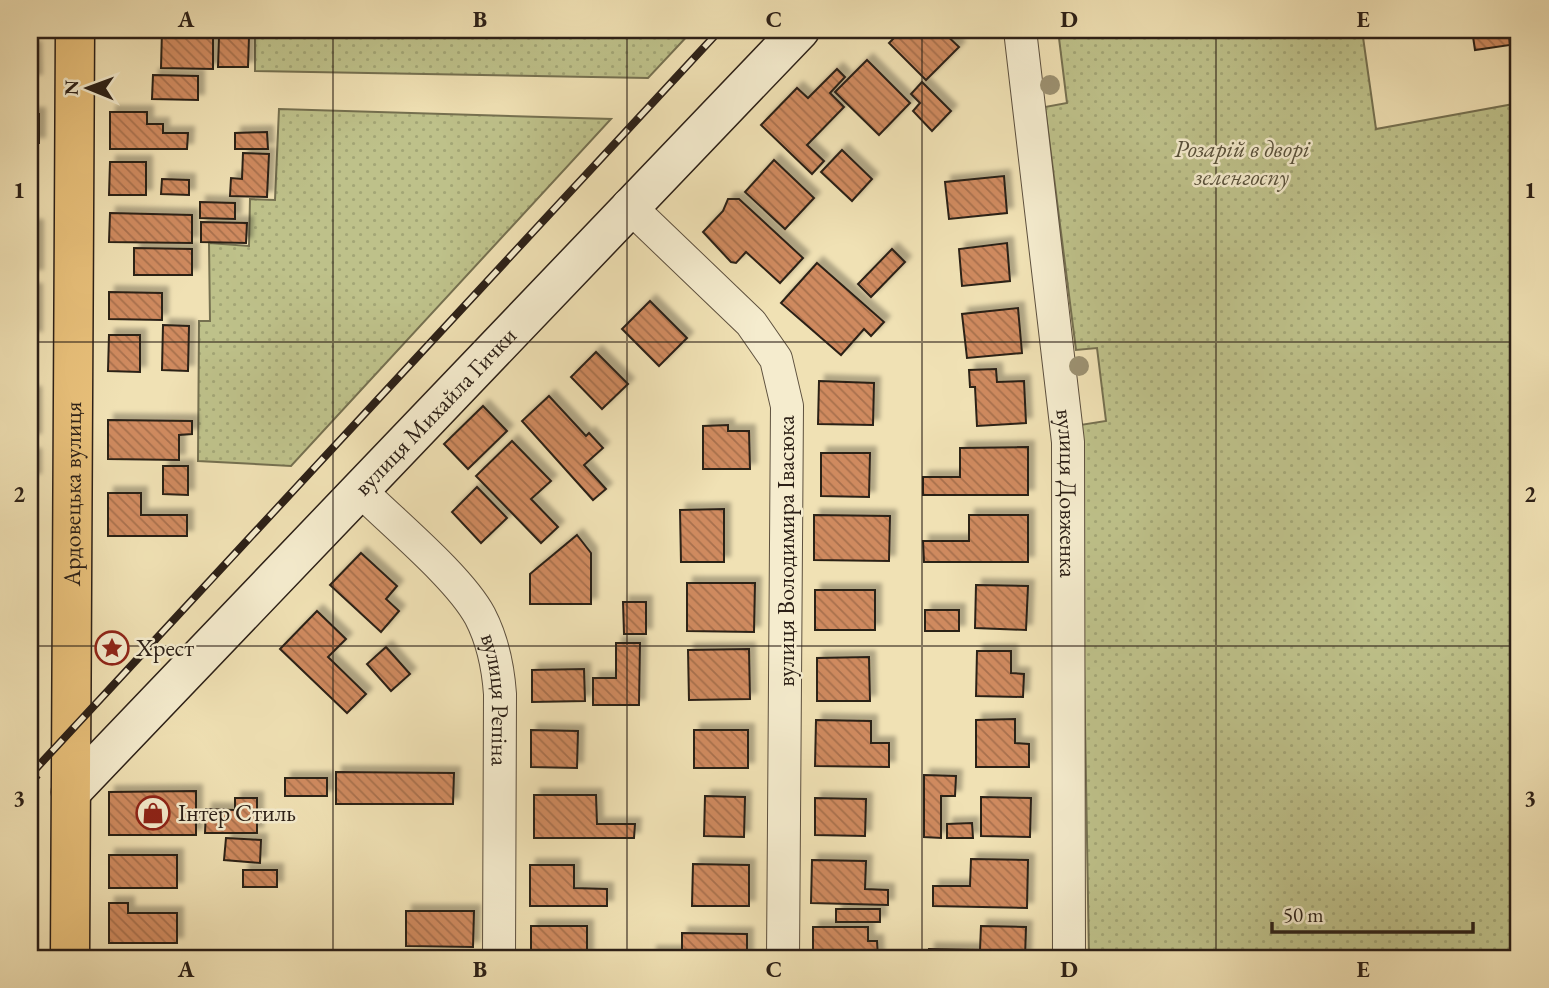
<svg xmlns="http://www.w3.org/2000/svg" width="1549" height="988" viewBox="0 0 1549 988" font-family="'EB Garamond',serif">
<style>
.grass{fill:url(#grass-dots);stroke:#757050;stroke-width:2}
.building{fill:url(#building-back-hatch);stroke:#2c2017;stroke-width:2;filter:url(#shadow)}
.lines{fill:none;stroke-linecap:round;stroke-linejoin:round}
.street-casing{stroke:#5d503e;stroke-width:34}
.secondary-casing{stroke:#2c2017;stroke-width:41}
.highway-casing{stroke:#2c2017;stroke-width:41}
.path{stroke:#2c2017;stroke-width:4.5;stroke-dasharray:5 3.5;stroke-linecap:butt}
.street{stroke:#f5ecce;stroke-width:32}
.secondary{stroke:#f5ecce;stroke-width:38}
.highway{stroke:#e8c07a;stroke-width:38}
.rail-casing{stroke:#2c2017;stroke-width:8}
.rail{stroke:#f5ecce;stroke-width:5;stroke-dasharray:16;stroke-linecap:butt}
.tree{fill:#9c9171}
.grid{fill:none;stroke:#2c2017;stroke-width:2;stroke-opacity:0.55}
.labels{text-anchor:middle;stroke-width:5;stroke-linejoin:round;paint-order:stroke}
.park-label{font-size:24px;font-style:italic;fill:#58503a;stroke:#f5ecce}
.street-label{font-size:24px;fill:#2c2017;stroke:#f5ecce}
.poi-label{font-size:24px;fill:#2c2017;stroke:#f5ecce;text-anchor:start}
.neatline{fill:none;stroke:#2c2017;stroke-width:2.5}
.grid-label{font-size:23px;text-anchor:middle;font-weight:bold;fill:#2c2017}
</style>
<defs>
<pattern id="grass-dots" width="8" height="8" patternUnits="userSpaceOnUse" patternTransform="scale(1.75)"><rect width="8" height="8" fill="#bec18a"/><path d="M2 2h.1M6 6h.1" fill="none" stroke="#a3a676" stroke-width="1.8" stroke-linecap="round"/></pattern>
<pattern id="building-back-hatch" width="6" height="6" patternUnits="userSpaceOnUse" patternTransform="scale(1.75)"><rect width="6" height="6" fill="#cf8a5f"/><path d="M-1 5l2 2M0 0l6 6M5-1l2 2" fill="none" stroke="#a8704d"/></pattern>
<filter id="shadow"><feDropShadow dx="6" dy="-6" stdDeviation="2" flood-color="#0004"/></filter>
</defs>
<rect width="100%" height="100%" fill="#f0e1b4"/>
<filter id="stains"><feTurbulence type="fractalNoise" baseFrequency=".00286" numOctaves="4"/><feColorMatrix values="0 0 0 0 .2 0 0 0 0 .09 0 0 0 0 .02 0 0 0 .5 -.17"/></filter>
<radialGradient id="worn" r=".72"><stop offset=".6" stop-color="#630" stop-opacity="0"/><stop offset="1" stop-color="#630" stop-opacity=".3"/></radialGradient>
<!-- grass -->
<g class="grass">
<polygon points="255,30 693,30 648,78 255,71"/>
<polygon points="1058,30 1362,30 1376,129 1519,103 1519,958 1089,958 1080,425 1106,421 1097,348 1076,350 1045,107 1067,103"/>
<polygon points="279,109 611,119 291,466 198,461 199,321 210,321 209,243 249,246 250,199 275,200"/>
</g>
<!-- building -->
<g class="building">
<polygon points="162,30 213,30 213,69 161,68"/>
<polygon points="902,30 941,30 959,47 926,80 889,43"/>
<polygon points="1472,30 1519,30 1519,33 1509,35 1510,45 1475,50"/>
<polygon points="219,37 249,37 248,67 218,67"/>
<polygon points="30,48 35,48 36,80 30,80"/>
<polygon points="867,60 910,103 879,135 835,92"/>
<polygon points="837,69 845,77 830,93 844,107 807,145 824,161 812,174 761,125 797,88 808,98"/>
<polygon points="153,75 198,76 198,100 152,99"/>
<polygon points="922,82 951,111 932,131 913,111 920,103 911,94"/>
<polygon points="110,112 147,112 147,124 163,124 163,133 188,133 187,149 110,149"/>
<rect x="30" y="114" width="9" height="29"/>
<polygon points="267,132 268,149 235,149 235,133"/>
<polygon points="842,150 872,179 852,201 821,172"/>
<polygon points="243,153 269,154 267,197 230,196 231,178 242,179"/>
<polygon points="774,160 814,198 785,229 745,192"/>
<polygon points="110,162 146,162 146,195 109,195"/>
<polygon points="1004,176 1007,213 949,219 945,182"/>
<polygon points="162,179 189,180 189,195 161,194"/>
<polygon points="728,199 739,199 803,258 780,283 746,252 736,263 731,262 703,232 723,211"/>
<polygon points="200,202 235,203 235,219 200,218"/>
<polygon points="110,213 192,215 192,243 109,242"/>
<polygon points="201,222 247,223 246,243 201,242"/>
<rect x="30" y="226" width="7" height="49"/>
<polygon points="1007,243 1010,281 962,286 959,249"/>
<polygon points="134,248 192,249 192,275 134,275"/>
<polygon points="892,249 905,262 871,297 858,284"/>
<polygon points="817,263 884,322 871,336 864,329 841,355 781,303"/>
<polygon points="30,290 36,290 36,337 30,336"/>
<polygon points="109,292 162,293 162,320 109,319"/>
<polygon points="650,301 687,338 659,366 622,329"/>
<polygon points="1018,308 1022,353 967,358 962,314"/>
<polygon points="163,325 189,326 188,371 162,370"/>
<polygon points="109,335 140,335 140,372 108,371"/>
<polygon points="596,352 628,384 602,409 571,377"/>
<polygon points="996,369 997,382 1024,381 1026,423 977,426 975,387 970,387 969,370"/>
<polygon points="819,381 874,383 873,425 818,424"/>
<rect x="30" y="393" width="5" height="46"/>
<polygon points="549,396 586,436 589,433 603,448 584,465 606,489 593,500 522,421"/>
<polygon points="483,406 507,431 468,469 444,444"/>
<polygon points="108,420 192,421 192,434 179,435 179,460 108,459"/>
<polygon points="728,425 728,431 749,431 750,469 703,469 703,426"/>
<polygon points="512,441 551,481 531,499 558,527 541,543 476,476"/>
<polygon points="1028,447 1028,495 923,495 923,477 960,477 960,448"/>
<polygon points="821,453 870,453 869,497 821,496"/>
<rect x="30" y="455" width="5" height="24"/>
<polygon points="163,466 188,466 188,495 163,494"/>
<polygon points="477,487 507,518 481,543 452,512"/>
<polygon points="108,493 141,493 141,515 187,515 187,536 108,536"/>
<polygon points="724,509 724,562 681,562 680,510"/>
<polygon points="814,515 890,516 889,561 814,560"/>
<polygon points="969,515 1028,515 1028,562 924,562 923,541 969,541"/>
<polygon points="577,535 591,553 591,604 530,604 530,574"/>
<polygon points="361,553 397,586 386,599 399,611 381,632 330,585"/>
<polygon points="687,583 755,583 754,632 687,631"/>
<polygon points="976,585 1028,586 1026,630 975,628"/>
<rect x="815" y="590" width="60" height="40"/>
<polygon points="623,602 646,602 646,634 624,634"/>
<rect x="925" y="610" width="34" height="21"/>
<polygon points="317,611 346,639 328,657 366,694 347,713 280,649"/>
<polygon points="616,643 640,643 639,705 593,705 593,678 616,678"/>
<polygon points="386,647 410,674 391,691 367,664"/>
<polygon points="749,649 750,699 689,700 688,650"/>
<polygon points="977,651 1011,651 1011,673 1024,674 1023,697 976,696"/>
<polygon points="869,657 870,701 817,701 817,658"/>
<polygon points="584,669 585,701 532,702 532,670"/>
<polygon points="1015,719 1015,743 1029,744 1029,767 976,767 976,720"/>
<polygon points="816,720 871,721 871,743 889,743 889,767 815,766"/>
<polygon points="531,730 578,731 577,768 531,767"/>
<rect x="694" y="730" width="54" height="38"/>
<polygon points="336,772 454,773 453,804 336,804"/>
<polygon points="924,775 956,776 955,796 941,796 941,838 924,837"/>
<rect x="285" y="778" width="42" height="18"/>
<polygon points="196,791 196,835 109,835 109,792"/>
<polygon points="534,795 596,795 597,824 635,824 634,838 534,838"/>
<polygon points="705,796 745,797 744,837 704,836"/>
<polygon points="981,797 1031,798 1030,837 981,836"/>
<polygon points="235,798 257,798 257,833 205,833 206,809 235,810"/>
<polygon points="815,798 866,799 865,836 815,835"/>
<polygon points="972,823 973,838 947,838 947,824"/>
<polygon points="226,838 261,840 260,863 224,860"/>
<rect x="109" y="855" width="68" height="33"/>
<polygon points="971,859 1028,860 1027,908 933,906 933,886 970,886"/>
<polygon points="812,860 866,861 865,889 888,890 888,905 811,903"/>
<polygon points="693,864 749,865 749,906 692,906"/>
<polygon points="530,865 574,865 574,888 607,889 607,906 530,906"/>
<rect x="243" y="870" width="34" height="17"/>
<polygon points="109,903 128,903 128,913 177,913 177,943 109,943"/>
<rect x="836" y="909" width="44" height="13"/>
<polygon points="406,911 474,911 473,947 406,946"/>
<rect x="531" y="926" width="56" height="32"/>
<polygon points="981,926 1026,927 1025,958 929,958 929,949 980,950"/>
<polygon points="813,927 868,927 868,941 877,941 878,958 813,958"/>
<polygon points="682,933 747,934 747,958 651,958 651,952 682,952"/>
</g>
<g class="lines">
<defs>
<g id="street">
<path id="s1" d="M1020 30 1068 442 1069 958"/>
<polyline points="628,205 751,323 776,359 787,406 783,958"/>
<path id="s2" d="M360 490C393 523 459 577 480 616 493 641 498 666 500 694L499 958"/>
</g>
<g id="secondary">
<path id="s3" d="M71 792 800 30"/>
</g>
<g id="highway">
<path id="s4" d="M70 958 75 30"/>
</g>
</defs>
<!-- street casing -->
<use href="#street" class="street-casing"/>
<!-- secondary casing -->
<use href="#secondary" class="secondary-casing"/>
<!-- highway casing -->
<use href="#highway" class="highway-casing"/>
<!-- path -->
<polyline class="path" points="30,785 39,776"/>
<!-- street -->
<use href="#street" class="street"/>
<!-- secondary -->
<use href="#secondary" class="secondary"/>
<!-- highway -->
<use href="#highway" class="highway"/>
<defs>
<polyline id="rail" points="30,775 720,30"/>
</defs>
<!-- rail casing -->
<use href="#rail" class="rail-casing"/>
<!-- rail -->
<use href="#rail" class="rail"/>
</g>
<!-- trees -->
<g class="tree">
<circle cx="1050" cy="85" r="10"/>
<circle cx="1079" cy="366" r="10"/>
</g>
<!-- grid -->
<path class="grid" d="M333 30V958M627 30V958M922 30V958M1216 30V958M30 342H1519M30 646H1519"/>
<!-- icons -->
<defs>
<symbol id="sight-ring" viewBox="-11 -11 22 22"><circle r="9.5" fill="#f5ecce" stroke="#8f2418" stroke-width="1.5"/><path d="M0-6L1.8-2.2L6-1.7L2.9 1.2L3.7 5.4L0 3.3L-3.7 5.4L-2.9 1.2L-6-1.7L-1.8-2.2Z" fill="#8f2418"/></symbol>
<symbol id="shop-ring" viewBox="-11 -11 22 22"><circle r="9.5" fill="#f5ecce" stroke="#8f2418" stroke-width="1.5"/><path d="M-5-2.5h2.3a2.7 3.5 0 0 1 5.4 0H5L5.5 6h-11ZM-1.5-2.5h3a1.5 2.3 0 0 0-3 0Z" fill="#8f2418"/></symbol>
</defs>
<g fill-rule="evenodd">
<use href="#sight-ring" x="93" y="629" width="38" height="38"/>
<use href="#shop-ring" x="134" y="794" width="38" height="38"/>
</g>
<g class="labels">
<!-- park labels -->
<g class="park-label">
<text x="1242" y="157">Розарій в дворі<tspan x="1242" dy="28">зеленгоспу</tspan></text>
</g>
<!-- street labels -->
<g class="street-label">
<text dy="8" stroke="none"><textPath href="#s3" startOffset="527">вулиця Михайла Гички</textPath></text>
<text dy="8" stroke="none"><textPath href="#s1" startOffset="466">вулиця Довженка</textPath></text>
<text dy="8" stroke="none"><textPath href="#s4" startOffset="464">Ардовецька вулиця</textPath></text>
<text transform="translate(786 551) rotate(-90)" y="8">вулиця Володимира Івасюка</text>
<text dy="8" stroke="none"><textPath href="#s2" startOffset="261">вулиця Рєпіна</textPath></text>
</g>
<!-- poi labels -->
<g class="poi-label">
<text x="136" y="656">Хрест</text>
<text x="178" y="821">Інтер Стиль</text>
</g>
</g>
<!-- margin -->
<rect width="1549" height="988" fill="none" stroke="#f0e1b4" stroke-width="77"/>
<!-- north arrow -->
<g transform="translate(88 88) rotate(271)" stroke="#f5ecce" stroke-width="5" paint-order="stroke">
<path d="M0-5L12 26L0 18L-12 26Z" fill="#2c2017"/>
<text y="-10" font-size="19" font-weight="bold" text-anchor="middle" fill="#2c2017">N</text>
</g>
<!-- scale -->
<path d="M1272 922v10h201v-10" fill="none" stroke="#2c2017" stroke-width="3.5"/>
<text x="1283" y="922" font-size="21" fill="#2c2017" stroke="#f5ecce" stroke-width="5" paint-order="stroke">50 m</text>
<rect x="38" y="38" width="1472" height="912" class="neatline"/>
<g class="grid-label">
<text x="186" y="27">A</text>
<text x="480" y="27">B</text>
<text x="774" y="27">C</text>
<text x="1069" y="27">D</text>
<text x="1363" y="27">E</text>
<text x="19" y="198">1</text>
<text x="1530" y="198">1</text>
<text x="19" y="502">2</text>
<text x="1530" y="502">2</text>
<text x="19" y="806">3</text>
<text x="1530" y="806">3</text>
<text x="186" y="977">A</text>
<text x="480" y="977">B</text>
<text x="774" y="977">C</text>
<text x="1069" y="977">D</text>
<text x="1363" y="977">E</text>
</g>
<rect width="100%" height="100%" filter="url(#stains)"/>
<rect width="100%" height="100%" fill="url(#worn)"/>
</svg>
